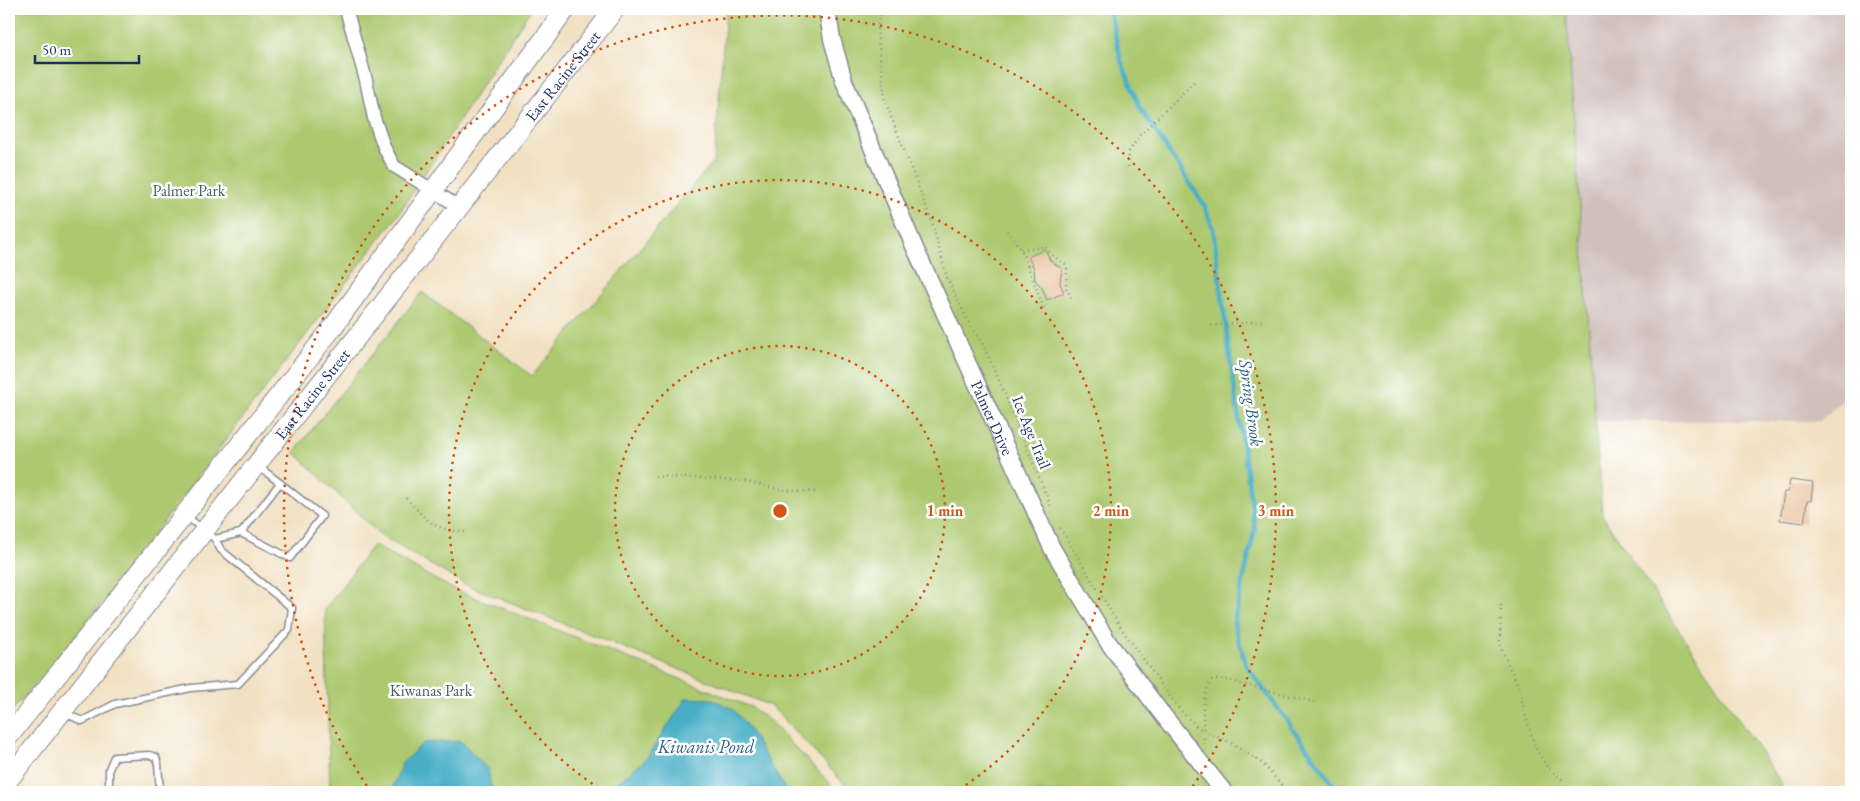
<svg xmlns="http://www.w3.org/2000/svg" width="1860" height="801" viewBox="0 0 1860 801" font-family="'EB Garamond',serif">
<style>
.industrial{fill:#d0c0bc}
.green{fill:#adc96f;stroke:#647c66}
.water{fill:#47aec6;stroke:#316e92}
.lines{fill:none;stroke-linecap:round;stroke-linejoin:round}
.stream{stroke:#47aec6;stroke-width:4.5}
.building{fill:#e7b992}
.service-casing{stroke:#868890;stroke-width:9}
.minor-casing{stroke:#868890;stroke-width:15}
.tertiary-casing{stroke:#868890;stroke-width:19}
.secondary-casing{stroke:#868890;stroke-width:21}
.path{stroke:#868890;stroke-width:2.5;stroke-dasharray:1 4;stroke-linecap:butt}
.service{stroke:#fff;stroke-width:6}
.minor{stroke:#fff;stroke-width:12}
.tertiary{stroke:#fff;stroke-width:16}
.secondary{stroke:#fff;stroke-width:19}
.ring{fill:none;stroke:#d45514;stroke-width:2.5;stroke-dasharray:2.5 5}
.labels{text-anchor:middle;stroke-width:5;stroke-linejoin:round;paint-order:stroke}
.street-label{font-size:16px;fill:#1b2f5e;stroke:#fff}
.park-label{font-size:16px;fill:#475d63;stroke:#fff}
.water-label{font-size:18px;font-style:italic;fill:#2d6288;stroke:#fff}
.centre{fill:#d45514;stroke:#fff;stroke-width:2.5}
.ring-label{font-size:15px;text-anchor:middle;font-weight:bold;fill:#d45514;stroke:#fff;stroke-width:5;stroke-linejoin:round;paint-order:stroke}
</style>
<rect width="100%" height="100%" fill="#fff"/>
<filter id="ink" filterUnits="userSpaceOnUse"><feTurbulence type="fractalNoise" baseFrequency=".02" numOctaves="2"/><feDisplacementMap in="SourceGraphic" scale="10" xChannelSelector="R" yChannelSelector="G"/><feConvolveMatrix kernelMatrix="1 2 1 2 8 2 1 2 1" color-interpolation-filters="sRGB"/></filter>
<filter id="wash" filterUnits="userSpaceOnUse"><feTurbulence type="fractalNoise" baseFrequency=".0096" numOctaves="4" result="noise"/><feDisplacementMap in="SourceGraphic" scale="20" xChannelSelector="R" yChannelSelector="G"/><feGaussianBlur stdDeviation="1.12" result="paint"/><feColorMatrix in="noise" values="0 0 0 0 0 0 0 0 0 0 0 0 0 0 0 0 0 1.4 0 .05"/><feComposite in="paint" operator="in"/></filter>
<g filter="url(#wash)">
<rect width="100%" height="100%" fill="#f1e0c1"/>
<!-- industrial -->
<polygon class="industrial" points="1566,9 1851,9 1851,392 1820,421 1595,421"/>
<!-- green -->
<g class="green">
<polygon points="9,9 531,9 398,215 56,662 9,714"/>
<polygon points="726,9 1566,9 1602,515 1782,784 1780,792 852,792 771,706 464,584 381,536 294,452 422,292 532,376 714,161"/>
<polygon points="373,545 451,588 751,707 770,721 838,792 330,792 325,609"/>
</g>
<!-- water -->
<g class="water">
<polygon points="686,698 712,699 733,709 747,726 787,792 606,792 646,759"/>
<polygon points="461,741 488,770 492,792 391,792 402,763 423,743"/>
</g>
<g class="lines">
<!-- stream -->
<polyline class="stream" points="1109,9 1121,60 1140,108 1204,205 1213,228 1229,351 1255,528 1234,623 1246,665 1339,792"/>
</g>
<g id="blocks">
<!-- building -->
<g class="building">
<polygon points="1045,249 1050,260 1062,269 1060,283 1064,293 1047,300 1042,288 1035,280 1034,268 1028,257"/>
<polygon points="1790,480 1813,483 1811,501 1807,501 1804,523 1780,520 1784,492 1788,492"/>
</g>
</g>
</g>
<g filter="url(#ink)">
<use href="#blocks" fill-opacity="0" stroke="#868890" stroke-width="1"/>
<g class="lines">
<defs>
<g id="service">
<polyline points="241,533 290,558 322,516 280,483"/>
<polyline points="215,539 241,533 280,483 258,466"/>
<polyline points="65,713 82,721 115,704 191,688 238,684 289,630 292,608 221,550 215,539 186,516"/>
<polyline points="109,792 109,769 114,757 149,755 156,757 158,764 160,792"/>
</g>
<polyline id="minor" points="346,9 366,80 374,118 384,147 394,166 459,207"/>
<g id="tertiary">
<path id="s1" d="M827 9 832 39 844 81 914 246 1052 548 1108 642 1159 710 1224 792"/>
</g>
<g id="secondary">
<polyline points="9,736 330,331 566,9"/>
<path id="s2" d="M9 779 615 9"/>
</g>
</defs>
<!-- service casing -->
<use href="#service" class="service-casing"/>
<!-- minor casing -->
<use href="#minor" class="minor-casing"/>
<!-- tertiary casing -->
<use href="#tertiary" class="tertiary-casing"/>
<!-- secondary casing -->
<use href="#secondary" class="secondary-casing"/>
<!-- path -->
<g class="path">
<polyline points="881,9 877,29 885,101 932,222 947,278 969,323 983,345 1000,383 1052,509"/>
<polyline points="1128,167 1129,152 1139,136 1195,81"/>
<polyline points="1007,231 1021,249 1045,311"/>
<polyline points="1021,249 1045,247 1052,255 1065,264 1067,269 1066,288 1073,300"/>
<polyline points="1206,326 1265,321"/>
<polyline points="655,476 744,481 783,490 816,492"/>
<path d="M406 498C428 521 433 531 468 532"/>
<polyline points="1060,528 1123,631 1179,709 1197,727 1233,744 1263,764 1288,792"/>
<polyline points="1501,605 1500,642 1502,651 1520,689 1524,711 1536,749 1547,767 1565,782"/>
<path d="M1204 744C1204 722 1199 698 1212 680L1223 679 1314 702"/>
</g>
<!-- service -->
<use href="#service" class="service"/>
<!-- minor -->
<use href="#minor" class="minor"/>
<!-- tertiary -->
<use href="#tertiary" class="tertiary"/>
<!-- secondary -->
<use href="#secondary" class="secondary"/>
</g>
</g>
<!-- distance rings -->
<g class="ring">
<circle cx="780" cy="511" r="165"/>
<path d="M605 792A331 331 0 1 1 955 792"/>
<path d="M371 792A496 496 0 1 1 1189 792"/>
</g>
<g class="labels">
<!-- street labels -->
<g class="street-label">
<text dy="6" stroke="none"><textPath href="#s2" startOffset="895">East Racine Street</textPath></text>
<text dy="6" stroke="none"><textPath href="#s2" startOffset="490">East Racine Street</textPath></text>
<text dy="6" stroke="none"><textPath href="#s1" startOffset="442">Palmer Drive</textPath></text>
<text transform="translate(1032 432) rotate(68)" y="6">Ice Age Trail</text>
</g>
<!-- park labels -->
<g class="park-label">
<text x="189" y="196">Palmer Park</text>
<text x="431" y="696">Kiwanas Park</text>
</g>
<!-- water labels -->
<g class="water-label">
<text transform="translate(1251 403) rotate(82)" y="6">Spring Brook</text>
<text x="706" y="753">Kiwanis Pond</text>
</g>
</g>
<circle cx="780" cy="511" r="8" class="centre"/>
<g class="ring-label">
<text x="945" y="516">1 min</text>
<text x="1111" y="516">2 min</text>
<text x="1276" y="516">3 min</text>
</g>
<!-- margin -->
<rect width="1860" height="801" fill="none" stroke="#fff" stroke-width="30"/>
<!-- scale -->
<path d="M35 55v8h104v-8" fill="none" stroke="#1b2f5e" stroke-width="2.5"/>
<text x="42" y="55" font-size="15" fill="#1b2f5e" stroke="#ffffff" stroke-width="4" paint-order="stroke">50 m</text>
</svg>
